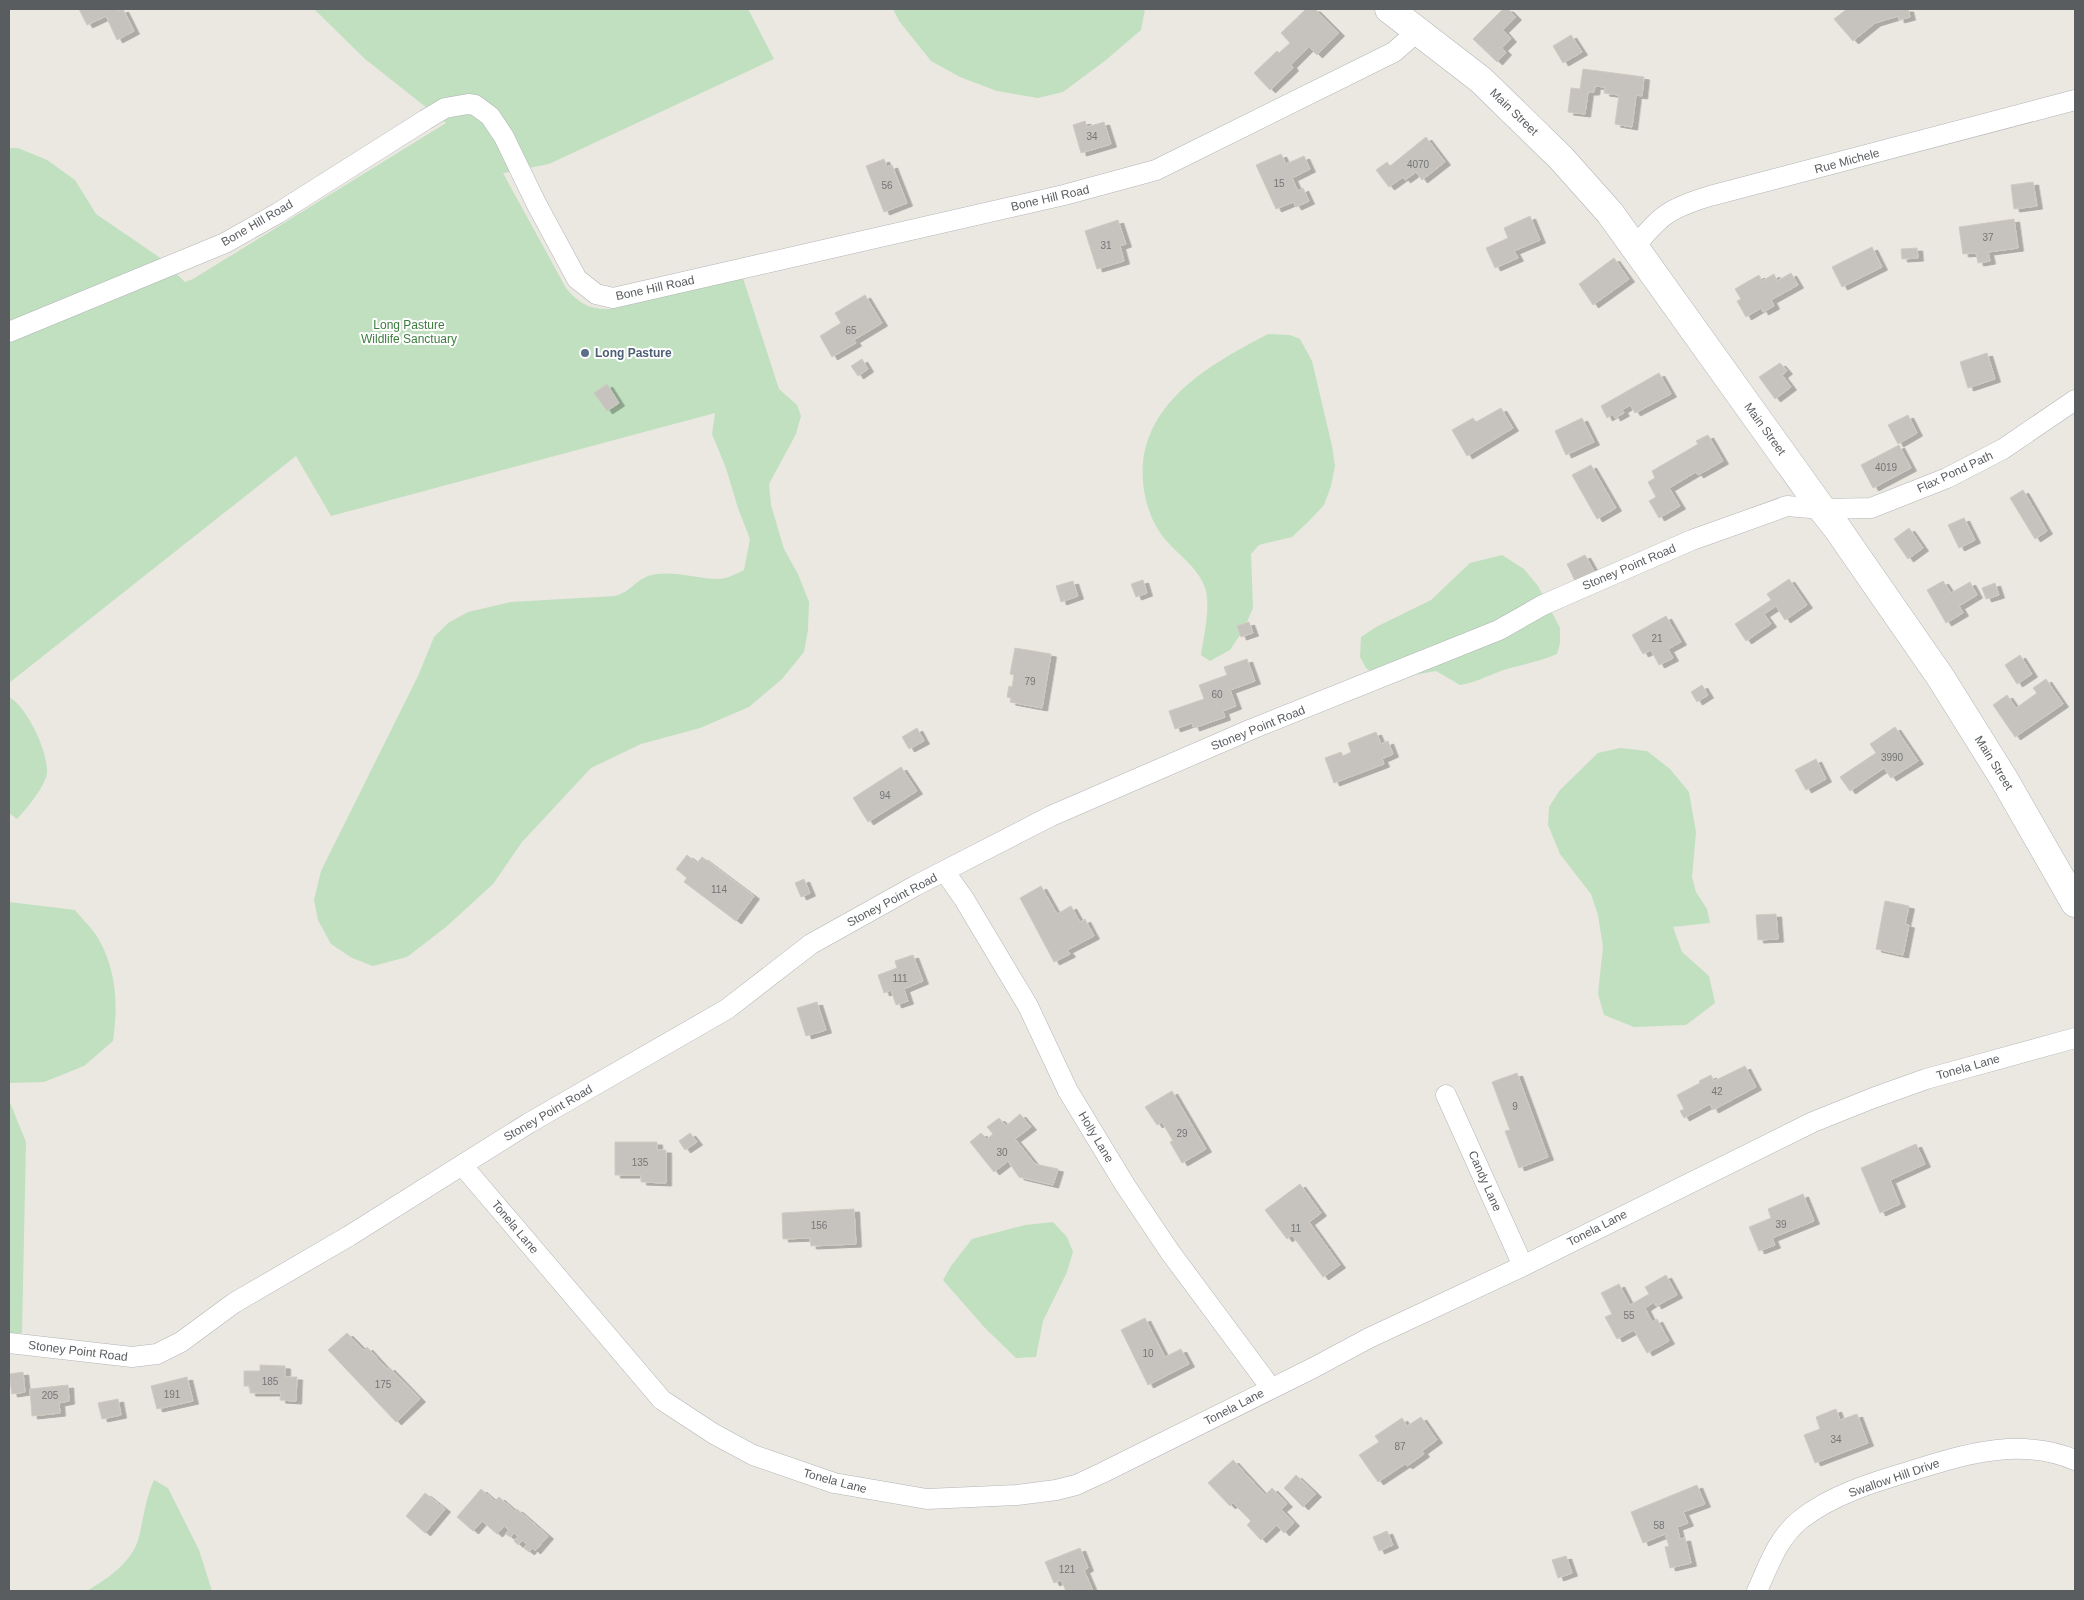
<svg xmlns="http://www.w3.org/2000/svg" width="2084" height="1600" viewBox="0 0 2084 1600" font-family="Arial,sans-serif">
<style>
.green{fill:#c0e0bf}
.building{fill:#c6c3be;stroke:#cfcac0;filter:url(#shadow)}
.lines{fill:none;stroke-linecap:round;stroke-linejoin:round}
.street-casing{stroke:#b1b4b7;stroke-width:21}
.secondary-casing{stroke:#b0b4b7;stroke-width:29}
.street{stroke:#fff;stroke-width:20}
.secondary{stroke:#fff;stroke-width:28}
.service-dot{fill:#5c6f8a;stroke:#fff;stroke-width:2}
.labels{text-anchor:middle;stroke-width:4;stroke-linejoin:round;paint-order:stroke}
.number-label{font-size:10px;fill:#747678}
.street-label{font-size:12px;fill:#595d60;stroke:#fff}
.park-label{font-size:12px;fill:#3c7d3d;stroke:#fff}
.service-label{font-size:12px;font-weight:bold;fill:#4e5e75;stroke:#fff;text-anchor:start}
</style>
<defs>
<filter id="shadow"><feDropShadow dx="5.5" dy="3" stdDeviation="0" flood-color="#0004"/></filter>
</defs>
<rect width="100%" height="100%" fill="#ebe8e1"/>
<!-- green -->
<g class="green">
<path d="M314 9H748L774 59 549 164 503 173 566 288C578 303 590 310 610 309L743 278 779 389 797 405 801 416 796 434 769 484 771 505 784 549 798 574 809 602 808 630 804 652 782 679 749 707 700 728 641 744 591 768 522 842 493 884 446 927 407 957 373 966 352 958 331 944 318 920 314 900 321 871 418 676 434 637 448 623 468 612 511 602 615 596C630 592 635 581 648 576 671 569 696 579 719 579 727 579 737 573 744 570L750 539 738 508 726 468 712 434 715 413 331 516 296 456 9 683V148H18L47 160 75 180 96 214 159 257 185 282 193 279 446 123 365 59Z"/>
<polygon points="893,9 1145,9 1141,30 1106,60 1063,92 1038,98 997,91 960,77 931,61 899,21"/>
<path d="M1268 334 1290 335 1300 339 1312 361 1332 446 1335 466 1331 486 1324 505 1309 521 1292 537 1259 545 1251 554 1253 608 1244 629 1230 650 1210 661 1201 655C1204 635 1210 611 1206 591 1200 566 1171 551 1159 531 1146 511 1141 485 1143 462 1151 396 1215 362 1268 334Z"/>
<path d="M1502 555 1524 569 1538 586 1560 628V643L1557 654C1539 662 1519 665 1501 671 1487 676 1474 683 1460 685L1436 671 1390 679 1375 675 1366 668 1360 657 1361 637 1376 627 1431 600 1470 563Z"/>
<path d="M9 697C27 707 47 750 47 771 47 785 26 809 17 819L9 813Z"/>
<polygon points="1620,748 1647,751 1670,769 1689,792 1696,832 1692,877 1696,892 1707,909 1710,923 1673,927 1682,952 1709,976 1715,1003 1686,1025 1634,1027 1604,1015 1598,994 1603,947 1598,915 1591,894 1560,854 1548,825 1549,807 1560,790 1598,753"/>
<path d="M9 902 75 910C82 919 92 928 98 938 117 971 118 1005 113 1041L84 1066 44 1082 9 1083Z"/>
<polygon points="9,1100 26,1142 22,1333 9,1333"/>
<polygon points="1053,1222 1067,1237 1073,1252 1067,1272 1043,1321 1036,1357 1016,1358 984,1327 943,1280 951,1266 972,1239 1025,1225"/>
<path d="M154 1480 168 1488 199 1550 212 1591H87C108 1578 132 1563 139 1537 144 1516 145 1501 154 1480Z"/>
</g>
<!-- building -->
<g class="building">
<polygon points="79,9 116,9 118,11 123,9 134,31 117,40 106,16 87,25"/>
<polygon points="1306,9 1315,9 1339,33 1317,55 1309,47 1291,65 1293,68 1270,90 1254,73 1277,51 1279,53 1290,43 1281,33"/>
<polygon points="1503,9 1508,9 1516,17 1503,30 1511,39 1502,48 1506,52 1497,62 1473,39"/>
<polygon points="1847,9 1908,9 1910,17 1899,20 1898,16 1875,23 1853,41 1834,19"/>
<polygon points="1571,35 1582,52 1563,63 1553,46"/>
<polygon points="1583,69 1644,77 1642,96 1636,95 1632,127 1615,124 1619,95 1604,93 1605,87 1595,86 1594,92 1588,92 1585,114 1568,112 1571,88 1580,89"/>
<polygon points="1085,121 1087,127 1104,122 1111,144 1081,153 1073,125"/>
<polygon points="1426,137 1445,162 1422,180 1416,172 1405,180 1403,177 1389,187 1376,170 1387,162 1390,166"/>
<polygon points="1281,154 1286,164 1304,156 1310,169 1292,178 1298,191 1303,188 1309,201 1296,207 1293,202 1276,209 1256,165"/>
<polygon points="884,159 887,167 892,165 907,203 884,212 866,166"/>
<polygon points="2033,182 2037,206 2014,209 2011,185"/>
<polygon points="1530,216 1540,240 1514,251 1518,258 1495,268 1486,248 1508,238 1504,228"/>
<polygon points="2014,219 2018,248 1988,252 1990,261 1978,263 1976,253 1963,254 1959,227"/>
<polygon points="1118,220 1126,244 1120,246 1124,261 1097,269 1085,231"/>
<polygon points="1872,247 1882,267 1842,287 1832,267"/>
<polygon points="1917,248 1918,258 1902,259 1901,249"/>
<polygon points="1614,258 1629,279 1593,305 1579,284"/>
<polygon points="1791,273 1798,285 1771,300 1774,306 1763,312 1761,308 1746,317 1737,301 1741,299 1735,289 1759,275 1762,281 1774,274 1777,281"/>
<polygon points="865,295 882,323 854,340 856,343 832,357 820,336 841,323 835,313"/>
<polygon points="1987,353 1995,379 1968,388 1960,362"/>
<polygon points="862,359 868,369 858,376 851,366"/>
<polygon points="1780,363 1787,371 1782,375 1791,387 1775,399 1759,377"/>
<polygon points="1659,373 1671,394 1635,413 1630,405 1622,410 1624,413 1615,418 1613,414 1607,418 1601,406"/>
<polygon points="607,384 619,403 607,411 594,393"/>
<polygon points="1501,408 1513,428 1467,456 1452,430 1473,418 1476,422"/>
<polygon points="1908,415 1917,433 1898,444 1888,425"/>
<polygon points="1582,418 1594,442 1566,455 1555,431"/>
<polygon points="1708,435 1723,461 1698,475 1696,472 1669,488 1680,506 1659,518 1649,501 1656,497 1648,482 1655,478 1652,471 1698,444 1696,441"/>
<polygon points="1899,445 1911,468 1873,488 1861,465"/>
<polygon points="1591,465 1616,508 1597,519 1572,475"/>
<polygon points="2023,490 2047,531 2035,539 2010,498"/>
<polygon points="1964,518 1975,540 1959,548 1948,525"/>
<polygon points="1909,528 1923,548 1908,559 1894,539"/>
<polygon points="1585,555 1594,571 1575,581 1567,564"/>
<polygon points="1789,579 1807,605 1785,620 1776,606 1764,614 1771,624 1746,641 1735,624 1771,600 1767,594"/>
<polygon points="1143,580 1147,593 1136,597 1131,584"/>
<polygon points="1073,581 1078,596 1061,602 1056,586"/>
<polygon points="1943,581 1951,593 1970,582 1977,595 1959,606 1963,613 1946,623 1927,590"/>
<polygon points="1995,583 1999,595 1986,599 1982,588"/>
<polygon points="1666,616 1681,642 1668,649 1673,658 1659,665 1651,650 1643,654 1632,635"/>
<polygon points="1249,622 1253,633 1241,637 1237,626"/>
<polygon points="1015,648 1051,654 1042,708 1010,702 1011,698 1007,697 1009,686 1012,687 1014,675 1010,674"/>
<polygon points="2020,655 2032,674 2017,684 2005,665"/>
<polygon points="1247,659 1255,681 1230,690 1236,706 1223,711 1225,717 1194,728 1192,723 1175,729 1169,711 1204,699 1199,685 1227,675 1224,667"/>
<polygon points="2046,679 2063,704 2015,737 1993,705 2007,695 2016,708 2037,693 2033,688"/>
<polygon points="1702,685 1708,695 1697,702 1691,692"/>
<polygon points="1895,727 1918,761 1891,778 1884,768 1850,791 1840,777 1876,753 1870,744"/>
<polygon points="917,728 924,741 909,749 902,737"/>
<polygon points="1376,732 1381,744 1388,741 1393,754 1382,759 1384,764 1334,783 1325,758 1341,752 1343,756 1351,752 1348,743"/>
<polygon points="1816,759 1826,779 1806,790 1795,770"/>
<polygon points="901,767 917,791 868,822 853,798"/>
<polygon points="687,855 697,863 702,857 754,896 736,921 684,882 687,878 676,869"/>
<polygon points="804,879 810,893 801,897 795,883"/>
<polygon points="1041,886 1057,914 1071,906 1080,922 1085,919 1094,936 1067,950 1070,954 1054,962 1020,898"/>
<polygon points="1885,901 1909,906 1905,924 1909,925 1903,955 1876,949"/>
<polygon points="1776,914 1778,939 1758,940 1756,915"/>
<polygon points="913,955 923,981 904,989 908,1001 896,1005 891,990 884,993 878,975 897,968 895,961"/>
<polygon points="817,1002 826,1030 806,1036 797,1008"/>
<polygon points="1745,1066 1756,1087 1713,1110 1710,1104 1684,1118 1680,1111 1684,1109 1677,1095 1700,1083 1699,1081 1711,1075 1714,1081"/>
<polygon points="1517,1073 1548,1157 1519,1168 1505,1131 1510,1130 1492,1082"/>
<polygon points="1172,1091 1206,1149 1182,1163 1170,1142 1173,1141 1162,1122 1157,1125 1145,1107"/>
<polygon points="1020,1114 1031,1127 1015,1139 1035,1164 1058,1169 1053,1185 1019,1177 1008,1161 994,1172 970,1142 981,1133 987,1139 993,1134 987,1127 999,1118 1006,1126"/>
<polygon points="690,1133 697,1142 685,1150 679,1141"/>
<polygon points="615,1142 657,1142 657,1150 666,1150 666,1183 641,1182 641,1175 615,1175"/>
<polygon points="1916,1144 1925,1164 1890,1180 1900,1204 1880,1213 1861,1168"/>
<polygon points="1300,1184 1321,1213 1309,1222 1340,1265 1323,1277 1292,1235 1287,1239 1265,1210"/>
<polygon points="1803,1194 1814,1221 1772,1238 1775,1245 1759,1251 1749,1227 1771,1218 1768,1209"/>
<polygon points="854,1209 856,1244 811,1246 810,1238 783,1239 782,1213"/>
<polygon points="1666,1275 1677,1295 1656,1306 1654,1302 1645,1308 1652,1322 1657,1319 1669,1341 1647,1353 1634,1330 1617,1339 1605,1317 1612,1314 1601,1293 1619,1284 1630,1305 1649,1294 1645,1287"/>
<polygon points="1145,1318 1165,1357 1181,1349 1189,1364 1148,1385 1121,1330"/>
<polygon points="347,1333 364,1350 367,1347 387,1369 389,1367 420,1399 396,1422 328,1350"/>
<polygon points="260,1365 285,1366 285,1377 297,1377 296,1401 280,1400 281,1393 250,1393 250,1386 244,1386 244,1371 260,1371"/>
<polygon points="23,1372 25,1392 12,1394 9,1374"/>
<polygon points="187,1377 193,1401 157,1409 151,1386"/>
<polygon points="68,1385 69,1401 59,1403 60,1413 32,1416 30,1389"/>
<polygon points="118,1399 121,1415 102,1419 98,1403"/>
<polygon points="1836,1409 1840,1420 1857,1414 1868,1443 1815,1463 1804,1435 1820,1429 1816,1417"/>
<polygon points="1421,1417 1437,1440 1422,1451 1424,1454 1407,1466 1405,1464 1378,1482 1359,1455 1379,1442 1375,1436 1402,1418 1407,1426"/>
<polygon points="1233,1460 1265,1495 1272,1488 1287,1504 1281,1509 1294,1523 1284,1533 1277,1525 1261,1540 1247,1525 1251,1521 1233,1503 1230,1506 1208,1483"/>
<polygon points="1296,1475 1316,1494 1303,1507 1284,1488"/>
<polygon points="1697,1485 1705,1504 1683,1512 1688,1523 1677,1527 1680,1539 1685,1538 1691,1563 1670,1568 1665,1547 1669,1546 1665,1534 1643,1543 1631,1512"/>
<polygon points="481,1489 495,1501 499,1497 515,1511 517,1509 548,1536 535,1551 532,1548 529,1552 524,1548 527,1544 522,1540 518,1545 514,1541 518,1536 514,1533 510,1537 506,1534 509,1530 504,1526 497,1534 482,1521 473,1531 457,1517"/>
<polygon points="425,1493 445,1509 425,1533 406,1516"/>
<polygon points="1387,1531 1393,1545 1379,1551 1373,1537"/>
<polygon points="1080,1548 1088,1568 1084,1570 1093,1591 1066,1591 1061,1580 1054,1583 1045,1562"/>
<polygon points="1566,1556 1572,1573 1558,1578 1552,1560"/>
</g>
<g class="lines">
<defs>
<g id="street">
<path d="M1634 248C1660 215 1670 208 1710 196L2075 100"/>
<polyline points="9,332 225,243 278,213 425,120 445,108 468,104 475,105 490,116 504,137 537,205 577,279 596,294 613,298 1064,195 1156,170 1394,52 1418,31"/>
<polyline points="945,872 964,899 1028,1006 1068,1091 1125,1185 1170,1252 1271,1388"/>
<polyline points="1446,1095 1523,1266"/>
<polyline points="462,1165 662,1400 714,1434 753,1455 834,1483 927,1499 1017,1495 1056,1490 1076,1485 1102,1473 1313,1368 1369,1338 1523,1266 1813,1122 1873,1098 1926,1079 2075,1038"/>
<polyline points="9,1343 132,1357 157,1354 181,1342 234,1303 349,1236 529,1123 727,1009 811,944 915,886 1051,816 1252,729 1499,630 1543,605 1692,540 1787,506 1822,509 1871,508 1947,478 2003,449 2075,400"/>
<path d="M1757 1591C1769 1565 1777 1539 1800 1520 1831 1495 1874 1482 1911 1471 1943 1461 1974 1451 2008 1449 2031 1448 2054 1451 2075 1460"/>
</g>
<polyline id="secondary" points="1389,9 1481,80 1561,158 1610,213 1822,509 1837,528 1941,678 2004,779 2075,903"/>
</defs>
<!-- street casing -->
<use href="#street" class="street-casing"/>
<!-- secondary casing -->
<use href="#secondary" class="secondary-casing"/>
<!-- street -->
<use href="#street" class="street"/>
<!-- secondary -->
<use href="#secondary" class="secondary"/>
</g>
<!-- markers -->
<circle class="service-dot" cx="585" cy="353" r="5"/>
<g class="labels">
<!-- number labels -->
<g class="number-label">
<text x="1092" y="140">34</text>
<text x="1418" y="168">4070</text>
<text x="1279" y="187">15</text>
<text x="887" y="189">56</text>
<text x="1988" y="241">37</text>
<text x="1106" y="249">31</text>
<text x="851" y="334">65</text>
<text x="1886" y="471">4019</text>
<text x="1657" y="642">21</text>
<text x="1030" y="685">79</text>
<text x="1217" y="698">60</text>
<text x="1892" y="761">3990</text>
<text x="885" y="799">94</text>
<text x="719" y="893">114</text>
<text x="900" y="982">111</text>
<text x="1717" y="1095">42</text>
<text x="1515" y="1110">9</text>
<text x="1182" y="1137">29</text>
<text x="1002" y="1156">30</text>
<text x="640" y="1166">135</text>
<text x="1781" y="1228">39</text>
<text x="819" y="1229">156</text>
<text x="1296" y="1232">11</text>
<text x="1629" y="1319">55</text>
<text x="1148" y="1357">10</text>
<text x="270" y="1385">185</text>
<text x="383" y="1388">175</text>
<text x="172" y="1398">191</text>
<text x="50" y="1399">205</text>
<text x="1836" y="1443">34</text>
<text x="1400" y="1450">87</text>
<text x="1659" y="1529">58</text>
<text x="1067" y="1573">121</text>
</g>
<!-- street labels -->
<g class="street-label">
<text transform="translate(1514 112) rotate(44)" y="4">Main Street</text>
<text transform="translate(1847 161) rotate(-15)" y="4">Rue Michele</text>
<text transform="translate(1050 198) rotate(-13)" y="4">Bone Hill Road</text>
<text transform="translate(257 223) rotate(-30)" y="4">Bone Hill Road</text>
<text transform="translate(655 288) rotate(-12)" y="4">Bone Hill Road</text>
<text transform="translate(1765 429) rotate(54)" y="4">Main Street</text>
<text transform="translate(1955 472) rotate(-25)" y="4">Flax Pond Path</text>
<text transform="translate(1629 567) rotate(-23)" y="4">Stoney Point Road</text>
<text transform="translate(1258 728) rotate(-22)" y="4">Stoney Point Road</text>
<text transform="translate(1994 763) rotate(58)" y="4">Main Street</text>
<text transform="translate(892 900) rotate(-28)" y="4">Stoney Point Road</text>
<text transform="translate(1968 1067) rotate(-16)" y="4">Tonela Lane</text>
<text transform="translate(548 1113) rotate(-30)" y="4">Stoney Point Road</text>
<text transform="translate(1096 1137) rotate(59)" y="4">Holly Lane</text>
<text transform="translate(1485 1181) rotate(66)" y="4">Candy Lane</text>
<text transform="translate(515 1227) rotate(50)" y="4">Tonela Lane</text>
<text transform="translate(1597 1228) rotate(-27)" y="4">Tonela Lane</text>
<text transform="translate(78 1351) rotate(7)" y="4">Stoney Point Road</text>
<text transform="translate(1234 1407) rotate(-27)" y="4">Tonela Lane</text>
<text transform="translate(1894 1478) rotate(-19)" y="4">Swallow Hill Drive</text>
<text transform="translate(835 1481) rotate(15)" y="4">Tonela Lane</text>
</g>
<!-- park labels -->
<g class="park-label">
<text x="409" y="329">Long Pasture<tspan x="409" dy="14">Wildlife Sanctuary</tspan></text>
</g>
<!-- service labels -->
<g class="service-label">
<text x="595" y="357">Long Pasture</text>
</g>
</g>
<!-- border -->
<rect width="2084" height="1600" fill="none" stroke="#595d60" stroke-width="20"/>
</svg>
